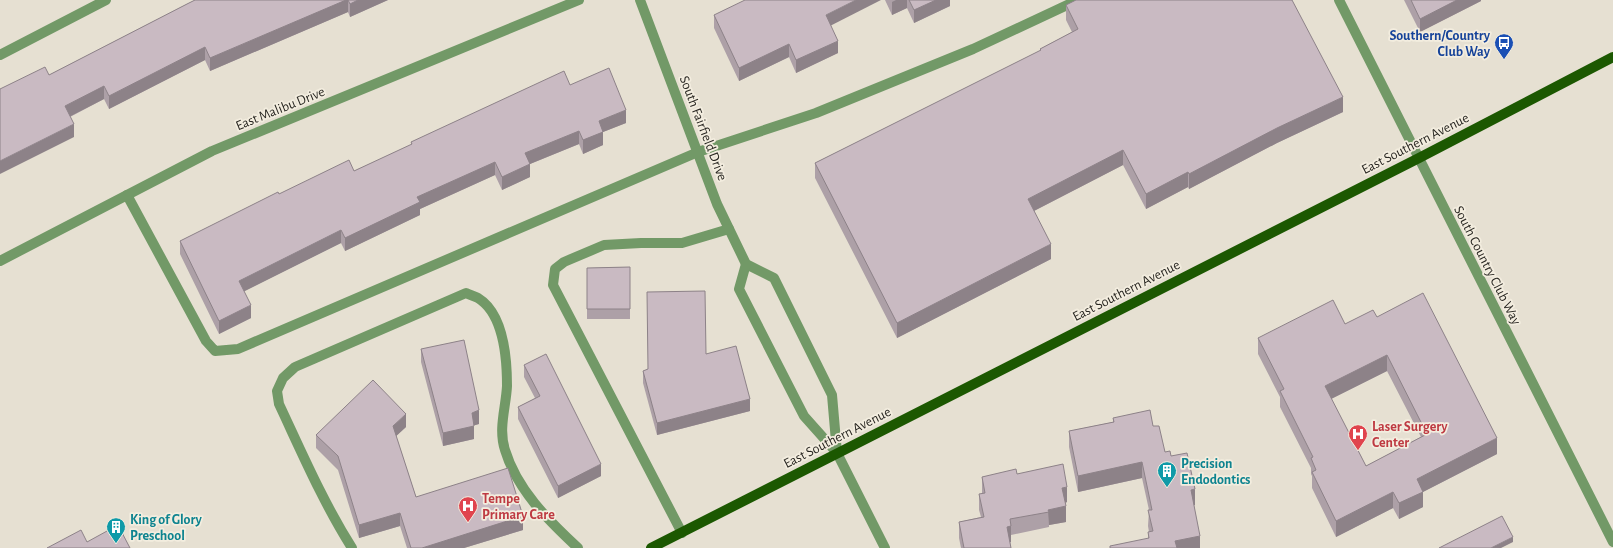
<svg xmlns="http://www.w3.org/2000/svg" width="1613" height="548" viewBox="0 0 1613 548" font-family="'Alegreya Sans',sans-serif">
<style>
.lines{fill:none;stroke-linecap:round;stroke-linejoin:round}
.minor{stroke:#729967;stroke-width:10}
.major{stroke:#1c5801;stroke-width:10}
.wall{fill:#ada0a7;fill-rule:evenodd}
.shaded-wall{fill:#8d8288}
.building{fill:#c9bac2;stroke:#8d8288;fill-rule:evenodd}
.labels{text-anchor:middle;stroke-width:3.5;stroke-linejoin:round;paint-order:stroke}
.transit-label{font-size:14px;font-weight:bold;fill:#164399;stroke:#f3eddf;text-anchor:end}
.street-label{font-size:14px;fill:#292722;stroke:#f3eddf}
.health-label{font-size:14px;font-weight:bold;fill:#be3a42;stroke:#f3eddf;text-anchor:start}
.culture-label{font-size:14px;font-weight:bold;fill:#0d838f;stroke:#f3eddf;text-anchor:start}
</style>
<rect width="100%" height="100%" fill="#e6e0d2"/>
<g class="lines">
<!-- minor -->
<g class="minor">
<polyline points="640,0 717,204 746,264 774,278 832,395 837,453"/>
<polyline points="1339,0 1613,542"/>
<polyline points="0,55 106,0"/>
<polyline points="127,195 206,341 215,351 238,349 698,152 816,113 973,49 1078,0"/>
<polyline points="0,261 212,151 579,0"/>
<polyline points="746,264 739,289 804,416 837,453 885,548"/>
<polyline points="682,533 553,285 555,269 564,262 604,245 641,243 682,243 729,229"/>
<path d="M352 548C323 502 302 453 279 404L277 391 283 378 295 367 466 293C470 295 474 296 478 298 504 314 507 358 507 386 506 407 498 429 505 450 517 490 548 520 578 548"/>
</g>
<!-- major -->
<polyline class="major" points="651,548 1419,158 1613,57"/>
</g>
<!-- wall -->
<g class="wall">
<polygon points="195,0 388,0 350,17 348,12 210,71 205,60 109,109 104,99 70,117 74,137 49,75"/>
<polygon points="885,0 950,0 950,6 914,23 907,8 892,15"/>
<polygon points="1404,0 1481,0 1481,1 1420,32"/>
<polygon points="1066,5 1343,112 1277,143 1189,189 1188,187 1146,209 1123,165 1034,211 1051,259 897,338 815,178 815,163 1040,51 1040,49 1072,32 1066,20"/>
<polygon points="714,15 831,26 838,53 796,73 789,57 739,81 714,28"/>
<polygon points="570,85 626,123 603,132 603,145 583,154 579,144 530,164 530,177 502,190 495,175 420,209 420,215 345,251 341,243 244,291 251,318 219,334 180,254 180,241 279,194 354,171 411,145 411,142"/>
<polygon points="630,267 630,319 587,319 587,268"/>
<path d="M1377 317 1497 454 1423 492V507L1399 519 1393 508 1336 537 1312 488V476L1311 474V468L1280 407V397L1258 354V338L1345 324ZM1387 371 1421 437 1366 466 1331 399Z"/>
<polygon points="421,349 479,424 474,425 474,439 443,446 421,362"/>
<polygon points="706,354 750,411 657,435 643,383 643,371"/>
<polygon points="524,365 601,476 558,498 518,419 518,407 535,398 524,377"/>
<polygon points="1113,418 1153,426 1165,452 1171,456 1195,505 1194,505 1200,548 1148,539 1148,532 1149,532 1148,526 1149,510 1142,478 1078,492 1069,447 1069,431 1113,422"/>
<polygon points="406,427 396,436 416,497 523,530 464,548 407,548 400,526 359,538 338,470 316,448 316,435"/>
<polygon points="1017,474 1067,502 1065,503 1066,522 1049,525 1049,527 1011,535 1011,542 1010,542 1011,548 961,548 959,538 959,522 981,517 979,510 979,494 982,494 982,477"/>
</g>
<!-- shaded-wall -->
<g class="shaded-wall">
<polygon points="346,0 348,0 348,12 210,71 210,58"/>
<polygon points="358,0 388,0 350,17 350,4"/>
<polygon points="856,0 881,0 826,28 826,15"/>
<polygon points="896,0 907,0 907,8 892,15 892,2"/>
<polygon points="936,0 950,0 950,6 914,23 914,10"/>
<polygon points="1457,0 1481,0 1481,1 1420,32 1420,19"/>
<polygon points="838,41 838,53 796,73 796,60"/>
<polygon points="789,44 789,57 739,81 739,68"/>
<polygon points="205,47 205,60 109,109 109,96"/>
<polygon points="104,86 104,99 65,119 65,106"/>
<polygon points="1343,97 1343,112 1277,143 1189,189 1189,174 1277,128"/>
<polygon points="626,110 626,123 603,132 603,145 583,154 583,140 599,121"/>
<polygon points="74,124 74,137 0,174 0,161"/>
<polygon points="579,131 579,144 525,166 525,153"/>
<polygon points="1123,150 1123,165 1028,214 1028,199"/>
<polygon points="495,162 495,175 420,209 420,215 345,251 345,238 417,197"/>
<polygon points="530,164 530,177 502,190 502,177"/>
<polygon points="1188,172 1188,187 1146,209 1146,194"/>
<polygon points="341,230 341,243 239,294 239,281"/>
<polygon points="1051,244 1051,259 897,338 897,323"/>
<polygon points="251,305 251,318 219,334 219,321"/>
<polygon points="1387,355 1387,371 1325,402 1325,386"/>
<polygon points="750,399 750,411 657,435 657,423"/>
<polygon points="479,410 479,424 472,426 472,413"/>
<polygon points="406,414 406,427 393,439 393,426"/>
<polygon points="474,426 474,439 443,446 443,433"/>
<polygon points="1497,438 1497,454 1417,495 1423,492 1423,507 1399,519 1399,503 1417,479"/>
<polygon points="1142,462 1142,478 1078,492 1078,476"/>
<polygon points="601,464 601,476 558,498 558,486"/>
<polygon points="1067,487 1067,502 1062,504 1062,488"/>
<polygon points="1195,489 1195,505 1191,506 1191,490"/>
<polygon points="1393,492 1393,508 1336,537 1336,521"/>
<polygon points="1066,506 1066,522 1049,525 1048,510"/>
<polygon points="400,513 400,526 359,538 359,525"/>
<polygon points="523,516 523,530 464,548 422,548"/>
<polygon points="1011,526 1011,542 1007,543 1007,527"/>
<polygon points="1200,536 1200,548 1175,548 1175,541"/>
<polygon points="1513,537 1513,542 1501,548 1491,548"/>
</g>
<!-- building -->
<g class="building">
<polygon points="195,0 346,0 210,58 205,47 109,96 104,86 65,106 74,124 0,161 0,89 45,67 49,75 187,4"/>
<polygon points="348,0 358,0 350,4"/>
<polygon points="745,0 856,0 826,15 838,41 796,60 789,44 739,68 714,15"/>
<polygon points="909,0 936,0 914,10"/>
<polygon points="1076,0 1292,0 1343,97 1277,128 1189,174 1188,172 1146,194 1123,150 1028,199 1051,244 897,323 815,163 1041,50 1040,49 1078,29 1066,5"/>
<polygon points="1411,0 1457,0 1420,19"/>
<polygon points="609,68 626,110 599,121 603,132 583,140 579,131 525,153 530,164 502,177 495,162 417,197 420,202 345,238 341,230 239,281 251,305 219,321 180,241 278,192 279,194 349,160 354,171 412,144 411,142 564,71 570,85"/>
<polygon points="630,267 630,309 587,309 587,268"/>
<polygon points="705,291 706,354 736,346 750,399 657,423 643,371 648,369 647,292"/>
<path d="M1423 293 1497 438 1417 479 1423 492 1399 503 1393 492 1336 521 1312 472 1316 470 1311 458 1313 457 1280 391 1284 389 1258 338 1333 300 1345 324 1373 310 1377 317ZM1387 355 1427 434 1366 466 1325 386Z"/>
<polygon points="464,340 479,410 472,413 474,426 443,433 421,349"/>
<polygon points="546,354 601,464 558,486 518,407 540,396 524,365"/>
<polygon points="373,380 406,414 393,426 416,497 508,468 523,516 422,548 411,548 400,513 359,525 338,456 316,435"/>
<polygon points="1150,410 1153,426 1159,426 1165,452 1170,451 1171,456 1187,453 1195,489 1191,490 1200,536 1175,541 1177,548 1110,548 1110,546 1149,538 1148,532 1153,531 1148,510 1152,510 1142,462 1078,476 1069,431 1114,422 1113,418"/>
<polygon points="1063,464 1067,487 1062,488 1066,506 1048,510 1049,512 1010,519 1011,526 1007,527 1011,548 964,548 959,522 984,517 979,494 985,493 982,477 1016,469 1017,474"/>
<polygon points="1502,516 1513,537 1491,548 1439,548"/>
<polygon points="118,525 130,548 47,548 81,530 87,542"/>
</g>
<!-- icons -->
<defs>
<symbol id="bus-pin" viewBox="-11 -11 22 30"><path d="M0 17L-7.5 6A9.5 9.5 0 1 1 7.5 6Z" fill="#1a4fb4" stroke="#f3eddf"/><path d="M-5-6H5V4H4V6H2V4H-2V6H-4V4H-5ZM-3.5-4V0h7V-4ZM-3.5 1.2v1.5H-2V1.2ZM2 1.2v1.5H3.5V1.2Z" fill="#fff"/></symbol>
<symbol id="hospital-pin" viewBox="-11 -11 22 30"><path d="M0 17L-7.5 6A9.5 9.5 0 1 1 7.5 6Z" fill="#e0444e" stroke="#f3eddf"/><path d="M-5-5h3v3.5h4V-5h3V5h-3V1.5h-4V5h-3Z" fill="#fff"/></symbol>
<symbol id="building-pin" viewBox="-11 -11 22 30"><path d="M0 17L-7.5 6A9.5 9.5 0 1 1 7.5 6Z" fill="#0f9aa8" stroke="#f3eddf"/><path d="M-4-6H4V6H1V3H-1V6H-4ZM-2.5-4.3h1.7v1.8h-1.7ZM.8-4.3h1.7v1.8H.8ZM-2.5-1h1.7V.8h-1.7ZM.8-1h1.7V.8H.8Z" fill="#fff"/></symbol>
</defs>
<g fill-rule="evenodd">
<use href="#bus-pin" x="1493" y="32" width="22" height="30"/>
<use href="#hospital-pin" x="1347" y="423" width="22" height="30"/>
<use href="#building-pin" x="1156" y="460" width="22" height="30"/>
<use href="#hospital-pin" x="457" y="495" width="22" height="30"/>
<use href="#building-pin" x="105" y="516" width="22" height="30"/>
</g>
<g class="labels">
<!-- transit labels -->
<g class="transit-label">
<text x="1490" y="40">Southern/Country<tspan x="1490" dy="16">Club Way</tspan></text>
</g>
<!-- street labels -->
<g class="street-label">
<text transform="translate(280 108) rotate(-22)" y="5">East Malibu Drive</text>
<text transform="translate(704 128) rotate(69)" y="5">South Fairfield Drive</text>
<text transform="translate(1415 143) rotate(-27)" y="5">East Southern Avenue</text>
<text transform="translate(1488 265) rotate(63)" y="5">South Country Club Way</text>
<text transform="translate(1126 290) rotate(-27)" y="5">East Southern Avenue</text>
<text transform="translate(837 437) rotate(-27)" y="5">East Southern Avenue</text>
</g>
<!-- health labels -->
<g class="health-label">
<text x="1372" y="431">Laser Surgery<tspan x="1372" dy="16">Center</tspan></text>
<text x="482" y="503">Tempe<tspan x="482" dy="16">Primary Care</tspan></text>
</g>
<!-- culture labels -->
<g class="culture-label">
<text x="1181" y="468">Precision<tspan x="1181" dy="16">Endodontics</tspan></text>
<text x="130" y="524">King of Glory<tspan x="130" dy="16">Preschool</tspan></text>
</g>
</g>
</svg>
